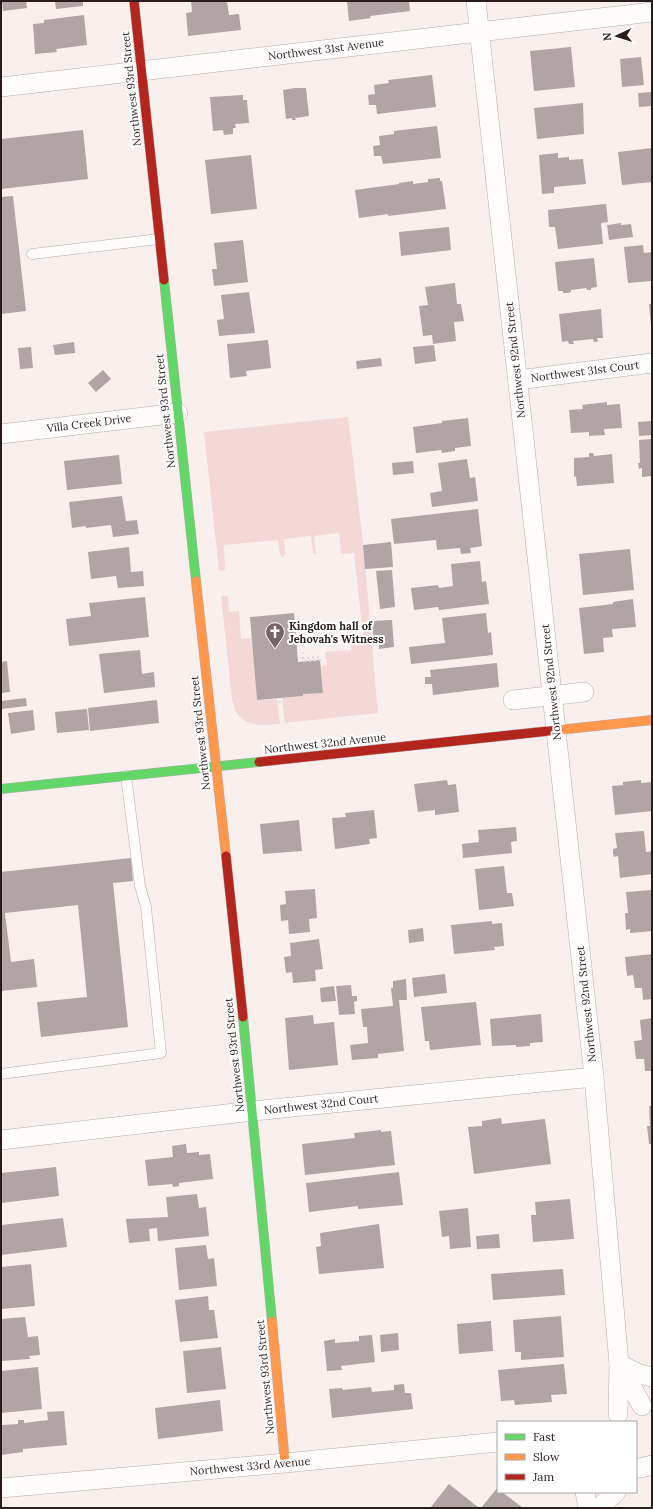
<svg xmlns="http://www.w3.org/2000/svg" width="653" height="1509" viewBox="0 0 653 1509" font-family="Lora,serif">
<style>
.green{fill:#f4d8d5}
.building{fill:#b0a5a4}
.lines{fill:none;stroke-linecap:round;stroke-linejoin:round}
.lane-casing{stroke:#b7acab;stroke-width:11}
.street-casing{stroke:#b7acab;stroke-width:20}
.fast-casing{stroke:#b7acab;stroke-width:10}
.slow-casing{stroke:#b7acab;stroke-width:10}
.jam-casing{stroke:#b7acab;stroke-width:10}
.path{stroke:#dddada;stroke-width:2.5;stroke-dasharray:2 3;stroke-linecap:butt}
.lane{stroke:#fefdfc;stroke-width:10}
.street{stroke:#fefdfc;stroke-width:19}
.fast{stroke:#63d668;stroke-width:9}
.slow{stroke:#ff974d;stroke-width:9}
.jam{stroke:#b3261e;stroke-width:9}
.labels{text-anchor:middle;stroke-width:4;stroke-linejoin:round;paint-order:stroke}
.street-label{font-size:11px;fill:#2b1c1b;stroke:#fff}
.poi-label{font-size:11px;font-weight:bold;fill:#2b1c1b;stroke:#fff;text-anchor:start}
</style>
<rect width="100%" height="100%" fill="#f9f0ee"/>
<!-- green -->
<g class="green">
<polygon points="348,417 364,552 378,713 285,723 282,698 303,696 303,694 323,693 321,666 327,665 325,652 351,650 351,639 355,637 363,635 354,553 341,554 339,533 314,536 316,554 315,554 313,553 311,536 284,539 285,554 283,558 280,555 278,540 224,545 225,570 219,571 204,432"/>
<path d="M221 596H228L229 612 239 611 241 639 252 638 257 700 277 699 280 724C264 725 246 728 236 712 234 708 234 704 232 700Z"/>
</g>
<!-- building -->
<g class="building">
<polygon points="2,1 26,1 27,8 3,11"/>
<polygon points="55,1 83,1 83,6 56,9"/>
<polygon points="191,1 227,1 229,15 239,14 241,30 188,36 186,13 192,12"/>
<polygon points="347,1 409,1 410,11 370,16 371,18 349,21"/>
<polygon points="84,15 87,45 56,49 57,52 35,54 33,24 44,23 44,20"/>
<polygon points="571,47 575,87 534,91 530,51"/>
<polygon points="641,57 644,85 622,87 620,59"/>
<polygon points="432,75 436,107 377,114 376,105 369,105 368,95 375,94 374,85 389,83 388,80"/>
<polygon points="294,88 306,88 309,116 295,118 296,120 292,120 292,118 286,119 283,90"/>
<polygon points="651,92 652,106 639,107 638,93"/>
<polygon points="243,95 243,100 247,100 249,123 235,124 236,128 233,128 233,134 224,135 223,130 213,131 210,97"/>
<polygon points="583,103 584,134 537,139 534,108"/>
<polygon points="437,126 441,158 383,164 381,156 374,156 373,146 380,145 379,136 394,134 394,131"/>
<polygon points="83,130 88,179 1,189 1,139"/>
<polygon points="652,148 652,182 622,185 618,152"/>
<polygon points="558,153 558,158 569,157 569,160 583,159 586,184 554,187 554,193 542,194 539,155"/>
<polygon points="251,155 257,209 211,214 205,160"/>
<polygon points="440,178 440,181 442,181 446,209 388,216 388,214 359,218 355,190 399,184 399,183 413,181 413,184 428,182 428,179"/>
<polygon points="13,196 26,311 1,314 1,197"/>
<polygon points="606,204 608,222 601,223 603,244 558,249 555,227 549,227 548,210"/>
<polygon points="621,223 621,225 631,224 633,237 609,240 607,225"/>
<polygon points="449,227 451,250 401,256 399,232"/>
<polygon points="243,240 248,282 214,286 212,269 217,269 214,243"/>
<polygon points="643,245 644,253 652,252 652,281 628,283 624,247"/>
<polygon points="594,258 597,287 591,288 591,290 587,290 586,288 571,290 571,292 567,293 563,293 563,291 558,291 555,262"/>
<polygon points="455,283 457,304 461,304 464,321 454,322 456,341 433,344 432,335 423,336 419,306 428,305 425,287"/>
<polygon points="249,292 255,333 219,336 217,320 224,319 221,295"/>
<polygon points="649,304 652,304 652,325 651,325"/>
<polygon points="601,309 603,338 597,338 598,341 596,342 594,342 593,339 573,341 574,344 569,344 568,341 562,342 559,314"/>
<polygon points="268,340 271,368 246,371 247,376 230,378 227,344"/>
<polygon points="74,342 75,353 55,355 53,345"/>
<polygon points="434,345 436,361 415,364 413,347"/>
<polygon points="31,347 33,368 20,369 18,348"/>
<polygon points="381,358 382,366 357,369 356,361"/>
<polygon points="103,370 111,379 96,392 88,383"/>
<polygon points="607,402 607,405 620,404 622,428 604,429 605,435 589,436 589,432 571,433 569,410 583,409 582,405"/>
<polygon points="468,418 471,446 455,448 455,451 442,453 441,450 416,453 413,427 442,423 442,421"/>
<polygon points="652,421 652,435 639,436 638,422"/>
<polygon points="652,439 652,476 642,477 642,468 639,469 638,463 640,463 639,440"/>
<polygon points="589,453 593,453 594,456 612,454 614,483 577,486 576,476 574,477 574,458 589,457"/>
<polygon points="119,455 122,484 67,490 64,461"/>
<polygon points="467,459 470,478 475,477 478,501 432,507 430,493 442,491 438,463"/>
<polygon points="413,461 414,473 393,475 392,463"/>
<polygon points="122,496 126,521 137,520 139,534 113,537 111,525 86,528 86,526 72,528 69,502"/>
<polygon points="478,509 482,546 470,548 471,553 461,554 460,548 437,550 436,540 394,544 391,519"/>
<polygon points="391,542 393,567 365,569 363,545"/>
<polygon points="129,547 131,572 143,571 144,586 118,588 116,576 91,579 88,552"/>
<polygon points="630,549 634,590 583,595 579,554"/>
<polygon points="480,561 482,582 486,581 489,604 439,610 438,607 414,610 411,588 438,585 439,588 453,586 451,564"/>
<polygon points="392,570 395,607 380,609 376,571"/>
<polygon points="145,597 149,637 69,646 66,619 91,616 89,603"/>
<polygon points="633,599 636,627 612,629 613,637 603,638 604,652 584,654 579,608 613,604 613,602"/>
<polygon points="294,613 298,662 320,660 323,693 303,694 303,696 257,700 250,617"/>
<polygon points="486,613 488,633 491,632 493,655 411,664 409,647 445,643 442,618"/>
<polygon points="392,620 394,647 379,649 379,644 374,644 372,621"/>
<polygon points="140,650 142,674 154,672 155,687 104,693 99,654"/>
<polygon points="7,661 10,692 1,693 1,662"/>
<polygon points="497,663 499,687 433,695 432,684 425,684 425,677 431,677 430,670"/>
<polygon points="26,698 27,706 1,709 1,701"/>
<polygon points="157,700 159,723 90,731 88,708"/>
<polygon points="87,709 89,730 57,733 55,712"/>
<polygon points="33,710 35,730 11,734 8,713"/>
<polygon points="447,780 448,785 456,784 459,812 435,815 435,810 418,812 414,784"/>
<polygon points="641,780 641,783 652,782 652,811 615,815 612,786 623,785 623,782"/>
<polygon points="374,810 377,838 369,839 370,844 335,849 332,818 346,817 345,813"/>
<polygon points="299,820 302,851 263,854 260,824"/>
<polygon points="516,827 517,841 511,842 512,853 463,858 462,844 479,842 478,830"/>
<polygon points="644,831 646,852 652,851 652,874 620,878 618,856 614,857 613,853 613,849 617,848 615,833"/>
<polygon points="131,858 133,881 113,883 128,1027 41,1037 37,1002 87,997 78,905 5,913 11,962 34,959 37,987 1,991 1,872"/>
<polygon points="504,866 507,893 512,893 514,906 479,910 475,869"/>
<polygon points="315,889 317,918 309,919 310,932 289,934 288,920 281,921 280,905 286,904 285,891"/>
<polygon points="652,890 652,931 630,933 630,929 626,930 625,913 628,913 626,892"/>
<polygon points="492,921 492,924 502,923 504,946 494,947 495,950 454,954 451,925"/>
<polygon points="423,928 424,941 409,943 408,930"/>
<polygon points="319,939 323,969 315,970 316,981 293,983 292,972 286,973 284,957 291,956 290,943"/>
<polygon points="652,954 652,999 643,1000 642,988 635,988 633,975 627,976 625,957"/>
<polygon points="445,974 447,993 414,997 412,978"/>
<polygon points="406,979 407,1000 399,1000 404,1051 378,1054 378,1058 352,1060 350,1045 368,1043 367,1027 363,1027 361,1009 393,1006 391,988 393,988 393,981"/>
<polygon points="351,985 352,996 357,996 357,1001 354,1002 355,1014 339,1015 336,986"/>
<polygon points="334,986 336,1001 321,1002 320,988"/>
<polygon points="476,1002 481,1045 430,1050 429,1041 425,1041 421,1007"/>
<polygon points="541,1014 543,1042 530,1043 530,1046 516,1047 516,1045 492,1046 490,1019"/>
<polygon points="313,1015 314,1024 334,1022 338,1065 289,1070 285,1018"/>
<polygon points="652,1018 652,1071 645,1071 644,1059 636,1059 634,1041 642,1040 640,1020"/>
<polygon points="649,1106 652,1106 652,1144 649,1144 647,1126 650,1126"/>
<polygon points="501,1118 502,1124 545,1119 551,1164 474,1174 468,1127 482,1126 482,1121"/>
<polygon points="381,1130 381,1132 391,1131 395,1165 305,1175 302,1144 355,1138 354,1133"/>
<polygon points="186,1144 187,1153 199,1152 199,1155 210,1154 213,1179 179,1183 179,1186 173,1187 172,1184 148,1186 145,1160 173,1157 172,1146"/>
<polygon points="56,1167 59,1196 1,1203 1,1173"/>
<polygon points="399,1172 403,1205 358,1209 358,1206 309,1212 306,1183"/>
<polygon points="197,1194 199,1208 206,1207 209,1236 158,1241 157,1228 149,1229 150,1241 129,1243 126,1219 168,1217 166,1197"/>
<polygon points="570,1199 574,1239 533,1242 531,1215 536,1215 535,1202"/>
<polygon points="468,1208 471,1247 450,1249 449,1236 442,1237 439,1211"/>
<polygon points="63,1218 67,1247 1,1255 1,1225"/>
<polygon points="379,1224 384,1268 319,1274 316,1247 321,1246 320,1233"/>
<polygon points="499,1234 500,1248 477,1249 476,1236"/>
<polygon points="206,1245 208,1259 214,1258 217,1286 179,1290 175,1248"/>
<polygon points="31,1264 35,1306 1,1309 1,1267"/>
<polygon points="563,1269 565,1295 493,1300 491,1274"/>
<polygon points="208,1296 209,1310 214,1310 218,1338 180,1342 175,1300"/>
<polygon points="561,1316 564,1357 521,1360 521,1352 515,1352 513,1320"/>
<polygon points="25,1317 28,1337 38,1336 40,1355 29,1356 30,1359 1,1361 1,1319"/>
<polygon points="491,1321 493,1351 459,1354 457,1324"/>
<polygon points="398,1333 399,1350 381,1352 380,1335"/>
<polygon points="372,1335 375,1362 341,1366 342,1370 327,1371 324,1341 335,1339 335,1343 359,1341 359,1336"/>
<polygon points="221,1347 226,1389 187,1393 183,1351"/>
<polygon points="564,1364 567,1394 551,1395 552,1402 515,1405 514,1400 501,1401 498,1370"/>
<polygon points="38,1367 42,1409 1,1413 1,1371"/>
<polygon points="404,1384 405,1393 411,1393 413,1409 332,1418 329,1389 342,1388 343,1390 371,1387 372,1392 394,1390 394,1385"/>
<polygon points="220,1400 223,1431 158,1439 155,1408"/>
<polygon points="64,1411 67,1445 23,1449 23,1452 1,1455 1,1425 18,1424 18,1420 24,1420 24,1423 48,1420 47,1412"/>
<polygon points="449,1484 479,1508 432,1508 431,1507"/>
<polygon points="498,1487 498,1492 502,1492 523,1508 481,1508"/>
</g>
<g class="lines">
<defs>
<g id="lane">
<polyline points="32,254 159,239"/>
<polyline points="1,1074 161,1053 146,907 140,886 126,776"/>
</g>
<g id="street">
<polyline points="476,1 594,1077 619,1364 618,1414"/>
<polyline points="1,87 652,12"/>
<polyline points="518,380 652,363"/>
<polyline points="1,434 178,413"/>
<polyline points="513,700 584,692"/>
<polyline points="1,1140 253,1111 594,1077"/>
<polyline points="619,1364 640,1374 652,1377"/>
<polyline points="620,1365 642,1406"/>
<polyline points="636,1468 641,1468 652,1465"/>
<polyline points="1,1488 285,1463 498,1442"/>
<polyline points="585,1492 588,1508"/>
<polyline points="599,1508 616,1492"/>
</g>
<g id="fast">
<polyline points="164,280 196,581"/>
<polyline points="1,789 259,762"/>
<polyline points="243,1017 272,1321"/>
</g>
<g id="slow">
<polyline points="196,581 226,856"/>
<polyline points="558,730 652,720"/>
<polyline points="272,1321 285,1463"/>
</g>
<g id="jam">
<polyline points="134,1 164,280"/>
<polyline points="259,762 558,730"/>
<polyline points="226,856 243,1017"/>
</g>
</defs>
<!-- lane casing -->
<use href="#lane" class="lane-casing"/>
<!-- street casing -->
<use href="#street" class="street-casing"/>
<!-- fast casing -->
<use href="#fast" class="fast-casing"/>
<!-- slow casing -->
<use href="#slow" class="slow-casing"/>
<!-- jam casing -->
<use href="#jam" class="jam-casing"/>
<!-- path -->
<g class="path">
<polyline points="303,652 303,661 320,660 320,657 303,658"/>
<polyline points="280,701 280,703"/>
</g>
<!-- lane -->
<use href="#lane" class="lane"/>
<!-- street -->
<use href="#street" class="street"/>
<!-- fast -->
<use href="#fast" class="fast"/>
<!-- slow -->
<use href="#slow" class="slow"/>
<!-- jam -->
<use href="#jam" class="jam"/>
</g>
<!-- icons -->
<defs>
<symbol id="church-pin" viewBox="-11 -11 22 30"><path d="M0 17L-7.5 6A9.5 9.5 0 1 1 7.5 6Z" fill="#736665" stroke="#fff"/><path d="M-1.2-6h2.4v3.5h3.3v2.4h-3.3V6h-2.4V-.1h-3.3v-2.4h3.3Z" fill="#fff"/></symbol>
</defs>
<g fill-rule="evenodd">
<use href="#church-pin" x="264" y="621" width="22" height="30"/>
</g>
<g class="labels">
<!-- street labels -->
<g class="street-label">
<text transform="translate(326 49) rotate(-7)" y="4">Northwest 31st Avenue</text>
<text transform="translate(131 89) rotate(-96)" y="4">Northwest 93rd Street</text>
<text transform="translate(515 360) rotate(-96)" y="4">Northwest 92nd Street</text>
<text transform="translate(585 371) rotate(-7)" y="4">Northwest 31st Court</text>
<text transform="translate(165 411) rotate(-96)" y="4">Northwest 93rd Street</text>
<text transform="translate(89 423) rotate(-7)" y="4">Villa Creek Drive</text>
<text transform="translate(551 682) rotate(-96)" y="4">Northwest 92nd Street</text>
<text transform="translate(200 733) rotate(-96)" y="4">Northwest 93rd Street</text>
<text transform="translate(325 743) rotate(-6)" y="4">Northwest 32nd Avenue</text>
<text transform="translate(586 1004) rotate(-96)" y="4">Northwest 92nd Street</text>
<text transform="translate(234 1055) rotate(-96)" y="4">Northwest 93rd Street</text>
<text transform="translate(321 1104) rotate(-6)" y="4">Northwest 32nd Court</text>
<text transform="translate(265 1377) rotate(-95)" y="4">Northwest 93rd Street</text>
<text transform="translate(250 1466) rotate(-5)" y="4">Northwest 33rd Avenue</text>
</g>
<!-- poi labels -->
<g class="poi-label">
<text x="289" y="630">Kingdom hall of<tspan x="289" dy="13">Jehovah's Witness</tspan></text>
</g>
</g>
<!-- border -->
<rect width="653" height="1509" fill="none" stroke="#2b1c1b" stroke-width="4"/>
<!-- legend -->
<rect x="497" y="1421" width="140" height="72" fill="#ffffff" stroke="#aaa4a4"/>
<rect x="505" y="1434" width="20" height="6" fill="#63d668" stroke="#aaa4a4"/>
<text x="533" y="1441" font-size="12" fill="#2b1c1b">Fast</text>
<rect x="505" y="1454" width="20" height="6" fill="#ff974d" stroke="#aaa4a4"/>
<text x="533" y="1461" font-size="12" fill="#2b1c1b">Slow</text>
<rect x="505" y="1474" width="20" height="6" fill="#b3261e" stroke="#aaa4a4"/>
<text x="533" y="1481" font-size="12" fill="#2b1c1b">Jam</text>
<!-- north arrow -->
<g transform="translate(617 36) rotate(266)" stroke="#ffffff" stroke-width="3" paint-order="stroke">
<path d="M0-3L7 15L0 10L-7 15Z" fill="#2b1c1b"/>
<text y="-6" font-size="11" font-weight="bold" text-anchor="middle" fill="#2b1c1b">N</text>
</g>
</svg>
